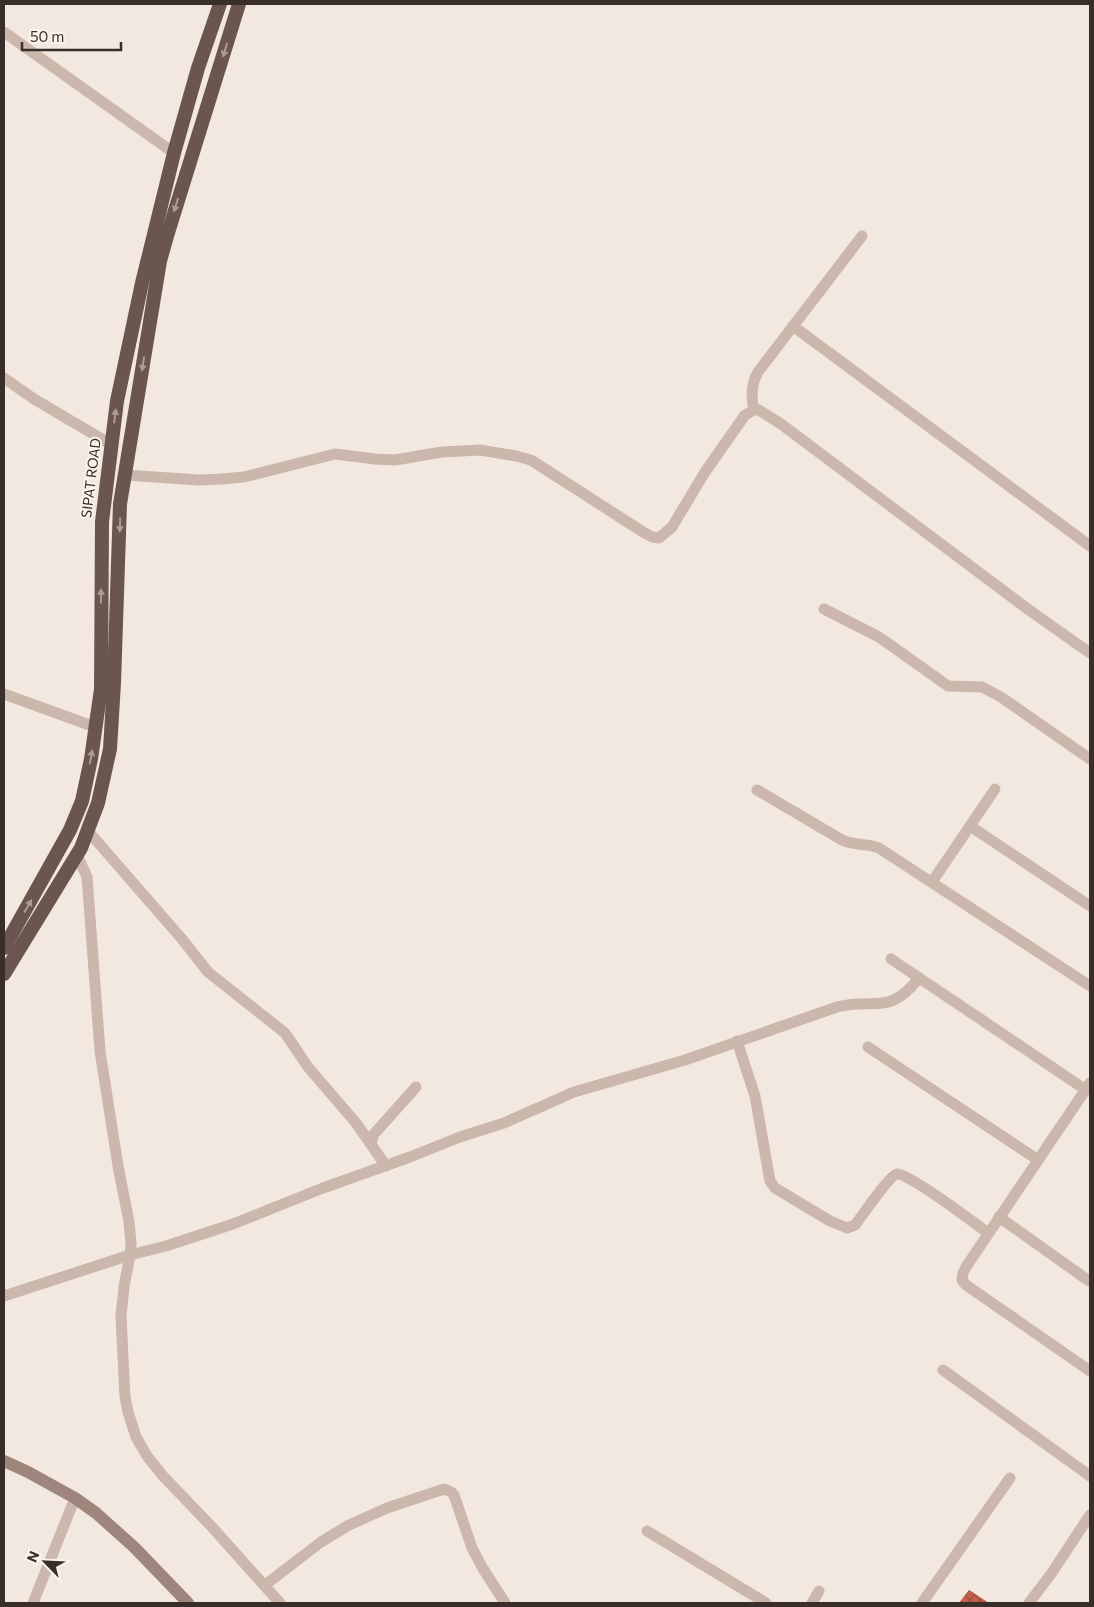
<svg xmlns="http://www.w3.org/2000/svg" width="1094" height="1607" viewBox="0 0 1094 1607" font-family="Commissioner,sans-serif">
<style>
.building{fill:url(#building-cross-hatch)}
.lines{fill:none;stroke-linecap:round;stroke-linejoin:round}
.minor{stroke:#cbb7ab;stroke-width:11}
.secondary{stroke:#9f867c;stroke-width:12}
.trunk{stroke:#6a564e;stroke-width:14}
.oneway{fill:#ab9d95}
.labels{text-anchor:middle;stroke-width:4;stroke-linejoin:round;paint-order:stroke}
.street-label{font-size:14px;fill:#392e2a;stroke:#faf3ec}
</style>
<defs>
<pattern id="building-cross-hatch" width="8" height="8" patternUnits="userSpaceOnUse" patternTransform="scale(1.25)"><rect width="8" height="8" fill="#c5604c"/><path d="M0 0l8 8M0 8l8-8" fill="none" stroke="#a1503f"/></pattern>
</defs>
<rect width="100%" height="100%" fill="#f3e8e0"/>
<!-- building -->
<polygon class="building" points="969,1590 989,1603 959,1603"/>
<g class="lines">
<!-- minor -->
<g class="minor">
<polyline points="4,32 174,153"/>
<polyline points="793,326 1090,546"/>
<polyline points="4,378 34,399 112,445"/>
<path d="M754 410C751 397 751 384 758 372L862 236"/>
<polyline points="125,475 199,480 222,479 244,477 335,454 375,459 395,460 442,452 480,450 516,456 531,460 643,532 652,537 659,538 672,527 705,472 745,415 754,410 759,410 781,424 1029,610 1090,653"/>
<polyline points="824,609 879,637 948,686 982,687 1001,697 1090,759"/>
<polyline points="4,694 95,727"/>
<path d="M757 790 842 840C855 846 867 843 879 848L1090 986"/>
<polyline points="970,826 1090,906"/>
<polyline points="88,831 182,939 208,972 285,1033 308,1067 356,1123 386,1166"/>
<polyline points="77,855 87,877 100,1051 118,1166 129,1222 131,1243 130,1255 124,1287 121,1316 125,1397 128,1412 136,1437 147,1456 163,1476 212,1527 280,1603"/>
<polyline points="932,882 995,789"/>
<polyline points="891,959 1086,1090"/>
<path d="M737 1041 755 1096 770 1181 775 1188 830 1221 847 1228 855 1225C862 1216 889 1176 897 1174 907 1172 976 1224 988 1233"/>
<polyline points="868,1047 1038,1160"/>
<polyline points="1090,1083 966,1267 963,1273 962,1280 966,1285 1090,1371"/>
<polyline points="371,1143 374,1134 416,1087"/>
<polyline points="999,1217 1089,1281"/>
<path d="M4 1296 130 1255 166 1246 233 1224 323 1188 410 1157 460 1137 504 1123 574 1092 685 1060 837 1007C875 997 888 1017 919 978"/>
<polyline points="943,1370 1090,1476"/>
<polyline points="647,1531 766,1603"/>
<polyline points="265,1585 321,1542 349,1525 387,1508 444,1489 451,1492 454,1495 472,1548 482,1567 505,1603"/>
<polyline points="33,1603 75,1498"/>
<polyline points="812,1603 819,1591"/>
<polyline points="922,1603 1010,1478"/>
<polyline points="1029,1603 1051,1574 1090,1515"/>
</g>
<!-- secondary -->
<polyline class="secondary" points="4,1461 28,1472 75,1498 96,1513 134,1547 188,1603"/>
<!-- trunk -->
<g class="trunk">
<polyline points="4,948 70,830 82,801 91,759 101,689 102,522 117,401 142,283 174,153 198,68 220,4"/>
<polyline points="4,974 81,848 98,803 110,749 114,683 120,504 160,261 167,236 239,4"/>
</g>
</g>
<!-- one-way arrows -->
<defs><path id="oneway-solid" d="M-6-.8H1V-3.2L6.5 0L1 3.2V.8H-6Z" transform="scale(1.25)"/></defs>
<g class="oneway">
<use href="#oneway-solid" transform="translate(225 50) rotate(107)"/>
<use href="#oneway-solid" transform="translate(176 205) rotate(107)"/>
<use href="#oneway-solid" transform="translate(143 364) rotate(99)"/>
<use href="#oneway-solid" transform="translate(115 416) rotate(-83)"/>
<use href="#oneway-solid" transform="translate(120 525) rotate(92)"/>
<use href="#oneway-solid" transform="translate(101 596) rotate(-90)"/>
<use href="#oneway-solid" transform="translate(91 757) rotate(-80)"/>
<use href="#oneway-solid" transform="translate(28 906) rotate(-60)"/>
</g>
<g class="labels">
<!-- street labels -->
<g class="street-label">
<text transform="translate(91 478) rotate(-83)" y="5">SIPAT ROAD</text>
</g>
</g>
<!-- border -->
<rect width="1094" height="1607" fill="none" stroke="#392e2a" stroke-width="10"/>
<!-- north arrow -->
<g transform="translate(45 1562) rotate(294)" stroke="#faf3ec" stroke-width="4" paint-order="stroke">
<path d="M0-4L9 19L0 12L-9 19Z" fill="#392e2a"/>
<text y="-8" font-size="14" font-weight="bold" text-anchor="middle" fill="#392e2a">N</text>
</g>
<!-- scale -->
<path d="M22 42v8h99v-8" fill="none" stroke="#392e2a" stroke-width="2.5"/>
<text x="30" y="42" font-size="15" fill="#392e2a" stroke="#faf3ec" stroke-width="4" paint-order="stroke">50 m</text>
</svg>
